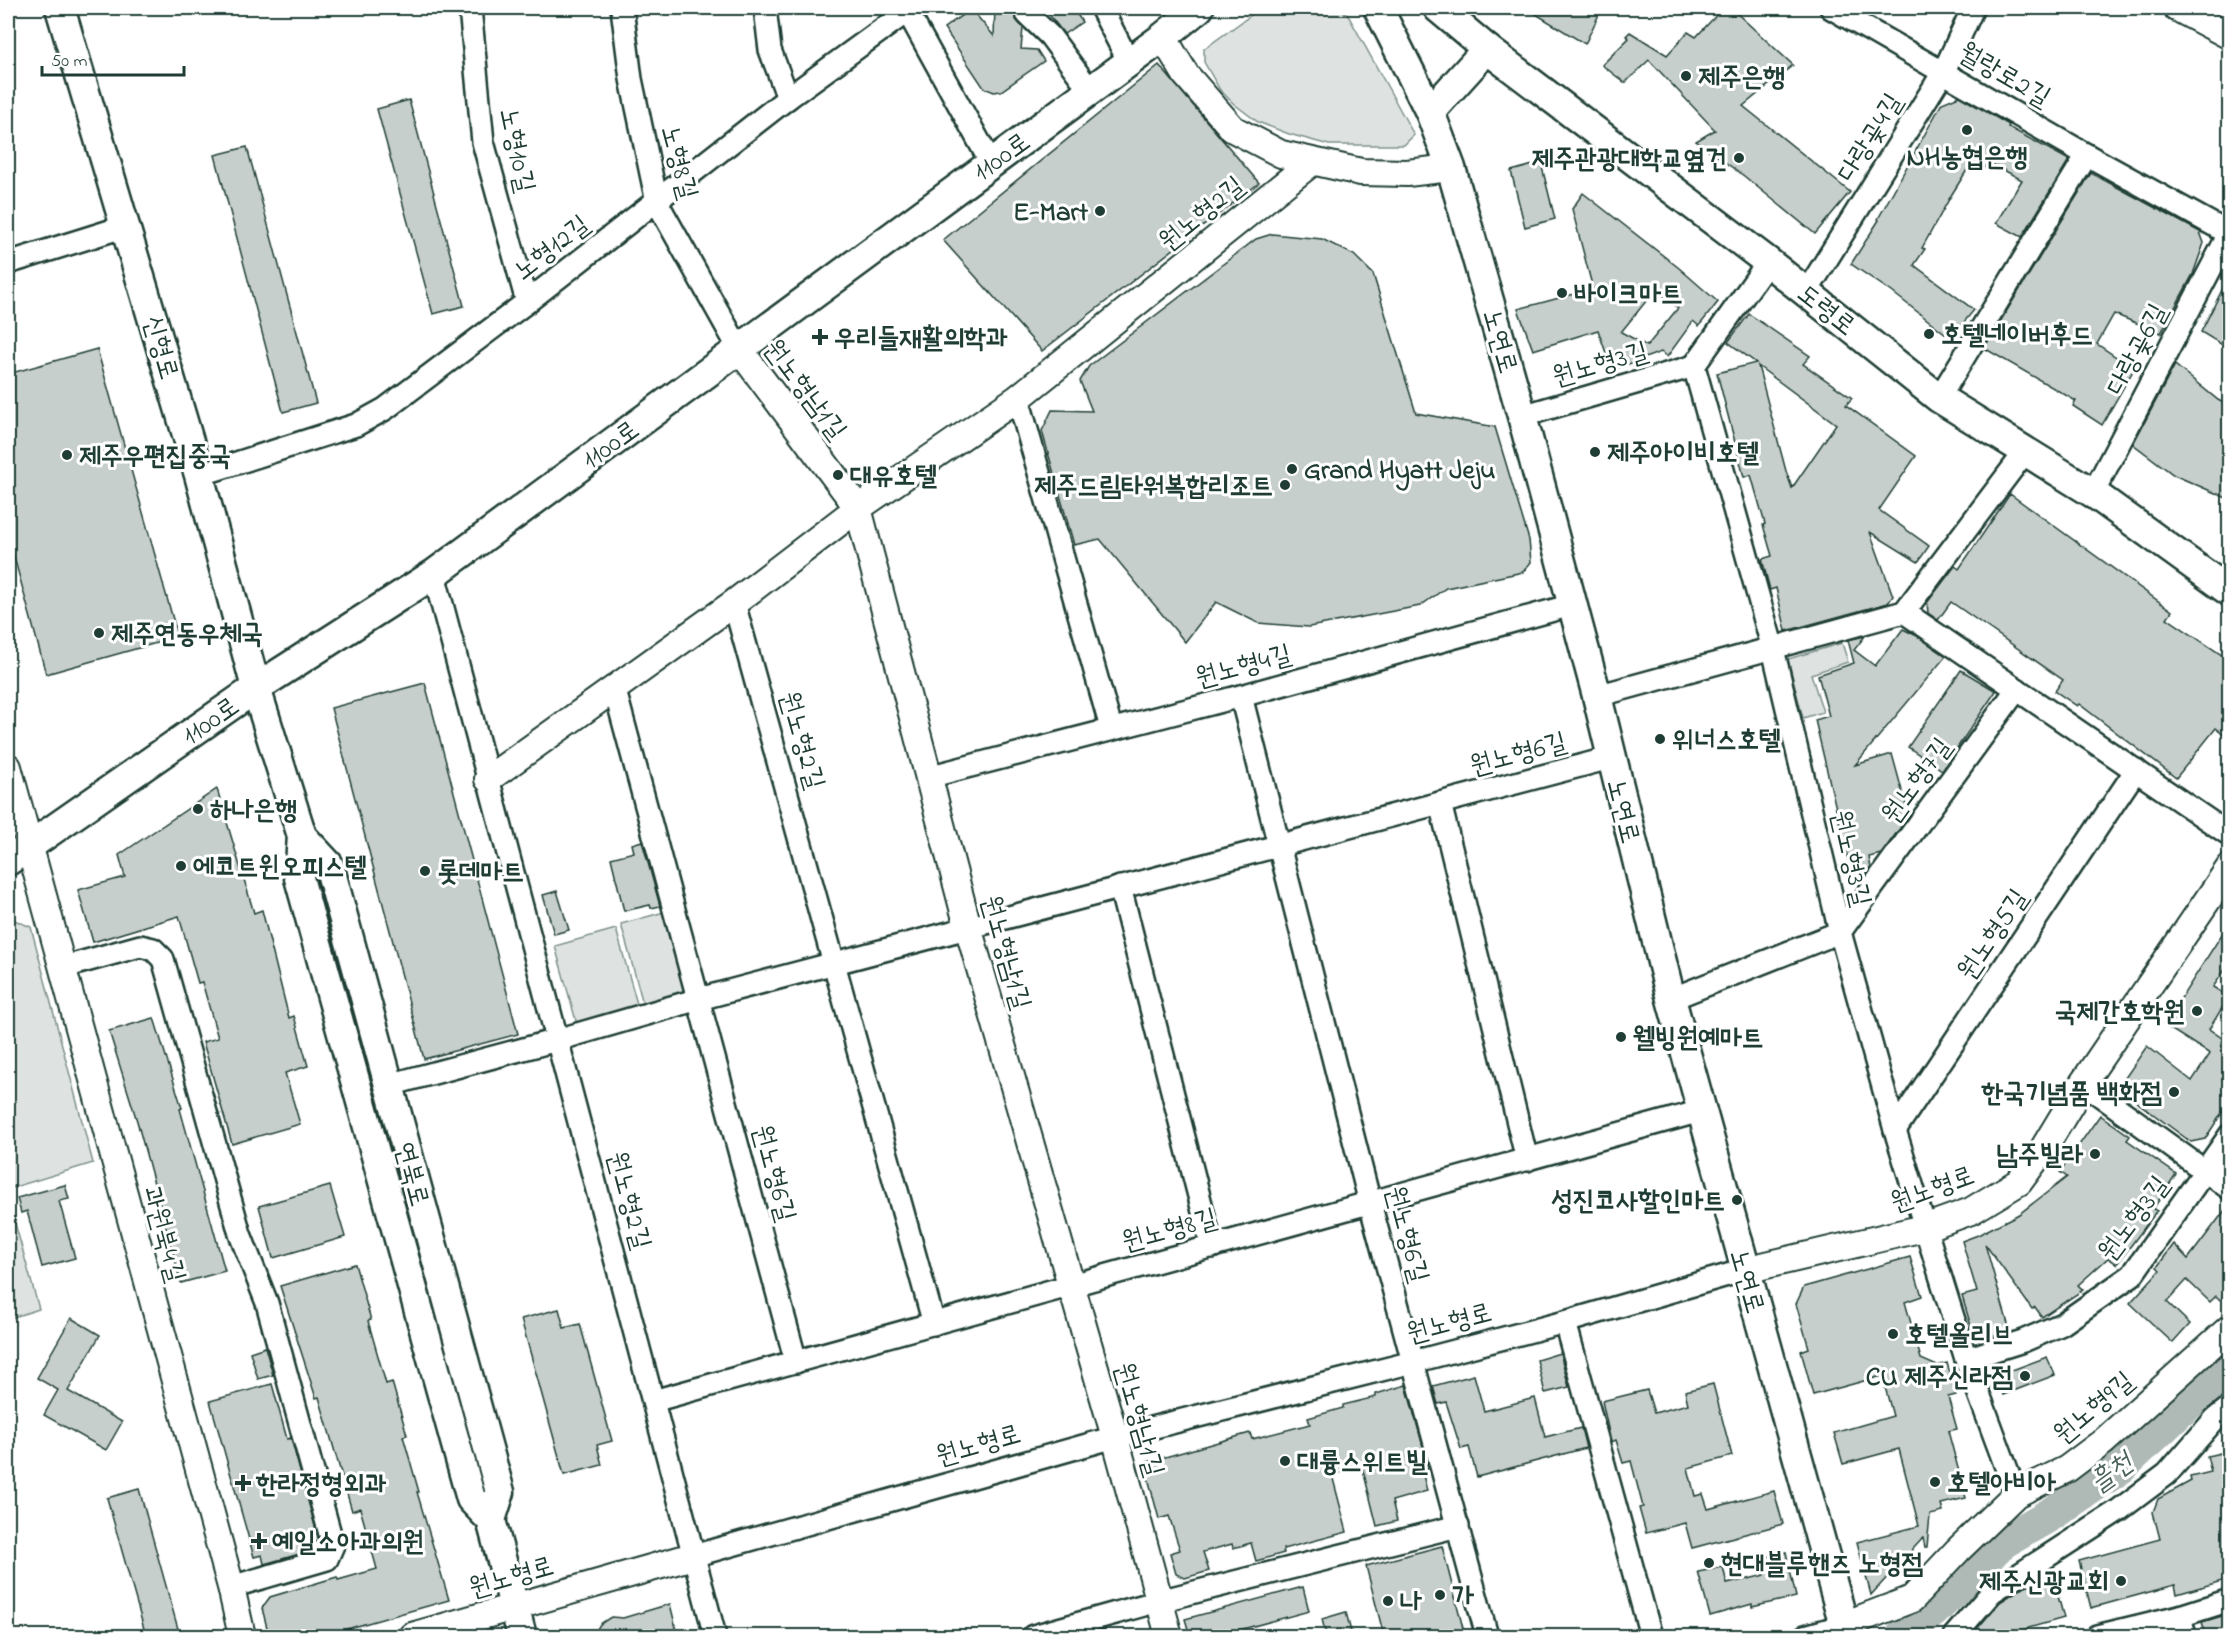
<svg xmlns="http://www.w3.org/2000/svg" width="2237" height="1644" viewBox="0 0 2237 1644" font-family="'Indie Flower','Poor Story',sans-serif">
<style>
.green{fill:#dee3e2;stroke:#7e908b;stroke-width:1.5}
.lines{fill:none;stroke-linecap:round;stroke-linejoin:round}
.river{stroke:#afbab7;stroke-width:34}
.building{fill:#c7cfcc;stroke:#1f3d34;stroke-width:1.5;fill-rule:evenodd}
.minor-casing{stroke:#1f3d34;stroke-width:26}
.tertiary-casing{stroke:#1f3d34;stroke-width:30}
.secondary-casing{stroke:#1f3d34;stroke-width:33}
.minor{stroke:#fff;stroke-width:21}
.tertiary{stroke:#fff;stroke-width:26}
.secondary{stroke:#fff;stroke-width:28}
.poi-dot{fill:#1f3d34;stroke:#fff;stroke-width:2}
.labels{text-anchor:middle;stroke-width:6;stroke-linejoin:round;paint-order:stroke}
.street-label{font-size:27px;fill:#1f3d34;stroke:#fff}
.poi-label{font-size:27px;font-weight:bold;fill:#1f3d34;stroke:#fff;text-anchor:start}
.water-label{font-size:28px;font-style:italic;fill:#4a625b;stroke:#fff}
</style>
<rect width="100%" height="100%" fill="#fff"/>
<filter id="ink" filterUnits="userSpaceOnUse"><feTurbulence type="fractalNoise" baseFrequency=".0167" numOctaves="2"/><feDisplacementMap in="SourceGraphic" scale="12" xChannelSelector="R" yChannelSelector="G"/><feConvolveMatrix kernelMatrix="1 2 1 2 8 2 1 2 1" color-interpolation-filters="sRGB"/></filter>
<g filter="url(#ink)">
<!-- green -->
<g class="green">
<polygon points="1261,8 1340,8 1349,17 1414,135 1404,145 1329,145 1289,134 1258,122 1234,104 1220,90 1204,62 1204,49"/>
<polygon points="1842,643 1848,662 1811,674 1823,712 1803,718 1788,659"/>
<polygon points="668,911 691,994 644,1007 621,924"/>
<polygon points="12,919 31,927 93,1163 8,1189 8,922"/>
<polygon points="616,929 639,1011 578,1028 555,946"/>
<polygon points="8,1198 39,1309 8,1319"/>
</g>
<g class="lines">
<!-- river -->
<polyline class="river" points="1902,1636 1935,1609 2000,1544 2053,1513 2121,1467 2181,1410 2230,1367"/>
</g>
<!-- building -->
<g class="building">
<polygon points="995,8 1014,8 1015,18 1023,28 1021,49 1037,50 1044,61 1001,91 994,92 984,88 944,28 971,9 994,36"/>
<polygon points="1044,8 1073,8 1082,22 1064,34"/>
<polygon points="1526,8 1602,8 1585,44"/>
<polygon points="1723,8 1731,8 1793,65 1743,106 1850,192 1815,234 1744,176 1696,141 1715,130 1649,60 1625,83 1602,65 1629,38 1626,36 1630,32 1667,55 1688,32 1696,37"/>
<polygon points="1159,65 1259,183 1042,351 943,240"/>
<polygon points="1959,96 2009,125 2008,127 2069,160 2022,237 1996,223 2022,180 1989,162 1985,168 1972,162 1952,194 1922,248 1925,249 1914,265 1974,310 1951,338 1892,292 1851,264 1879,220 1878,219 1942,103"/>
<polygon points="409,100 464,306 433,314 377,109"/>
<polygon points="247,147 316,403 283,412 215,155"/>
<polygon points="1541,163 1555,219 1525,227 1511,171"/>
<polygon points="2091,173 2200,232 2204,243 2193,274 2161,333 2114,314 2097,344 2134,369 2102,425 2073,406 2076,401 1984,348"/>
<path d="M1583 193 1679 268 1718 302 1699 326 1693 321 1667 357 1661 352 1612 370 1598 330 1533 350 1518 309 1593 289 1572 209ZM1656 289 1678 308 1647 346 1621 332Z"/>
<polygon points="1272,234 1322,239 1354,255 1373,274 1416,413 1495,427 1529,540 1531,562 1523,572 1446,588 1420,606 1309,627 1258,623 1216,602 1185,642 1100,539 1074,545 1042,431 1052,410 1092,411 1080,381 1089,366 1256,239"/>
<polygon points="2229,276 2229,349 2201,332"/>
<path d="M1749 314 1810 356 1803 364 1852 398 1846 405 1916 456 1879 510 1929 546 1918 562 1870 532 1893 596 1888 603 1786 631 1776 588 1770 590 1762 559 1772 556 1763 525 1765 524 1751 475 1744 477 1717 373 1756 363 1728 342ZM1758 366 1836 424 1792 488 1786 471Z"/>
<polygon points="97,349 178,637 46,674 8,535 8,374"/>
<polygon points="2175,365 2218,400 2229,406 2229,499 2174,475 2133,444"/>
<polygon points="2010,494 2172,611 2167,618 2229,660 2229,738 2216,728 2176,778 2079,704 2077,706 2055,691 2063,680 1951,602 1938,620 1928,613 1927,603 1955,566 1959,569"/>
<polygon points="1903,629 1917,636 1946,656 1855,765 1892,754 1909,816 1881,854 1869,857 1871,868 1861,881 1857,882 1852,876 1815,720 1829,716 1818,675 1854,663 1848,640 1865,636 1854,650 1875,666"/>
<polygon points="1961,670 1996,691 1942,770 1908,747"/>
<polygon points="425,683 518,1034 424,1059 331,708"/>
<polygon points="217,789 254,913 262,910 289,1018 294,1016 308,1066 285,1073 300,1124 232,1144 203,1042 218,1038 202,982 198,983 179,916 93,942 78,890 125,877 119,855"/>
<polygon points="642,841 660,906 651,908 650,905 624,911 611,858 634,852 632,844"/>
<polygon points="557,891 569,930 554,934 543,895"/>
<polygon points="2229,923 2229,964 2213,987 2229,997 2209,1029 2229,1043 2229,1102 2205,1139 2191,1142 2118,1088 2147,1046 2192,1081 2210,1054 2164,1025"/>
<polygon points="154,1018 182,1108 180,1109 225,1271 181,1283 137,1121 109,1031"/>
<polygon points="2100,1115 2130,1136 2127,1140 2176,1174 2153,1209 2157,1211 2117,1264 2108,1258 2078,1285 2083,1290 2042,1317 2035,1307 2032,1309 1985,1244 2010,1331 1983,1338 1977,1336 1973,1333 1962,1296 1977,1292 1962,1241 1978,1235 2019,1214 2067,1177 2060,1172"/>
<polygon points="65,1185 69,1199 59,1201 75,1258 42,1267 27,1211 21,1213 17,1198"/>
<polygon points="330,1186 345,1237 273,1258 259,1206"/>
<polygon points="2229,1205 2229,1291 2220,1300 2216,1296 2210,1302 2187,1280 2167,1302 2190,1324 2173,1343 2130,1303 2160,1270 2157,1267 2174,1244 2188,1259"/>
<polygon points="1910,1257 1922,1296 1905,1302 1921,1359 1937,1366 1947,1363 1956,1395 1948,1397 1957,1429 1948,1431 1966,1498 1941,1504 1943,1512 1930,1515 1927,1547 1925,1547 1923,1538 1871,1595 1857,1542 1919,1526 1899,1449 1843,1464 1834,1433 1893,1416 1882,1376 1813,1395 1801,1351 1809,1348 1796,1304 1804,1287"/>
<polygon points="355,1264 371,1320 368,1321 386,1384 392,1382 407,1435 403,1436 419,1492 417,1492 449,1600 322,1636 269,1636 262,1608 270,1597 337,1577 338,1580 377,1569 360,1508 352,1511 319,1397 316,1398 280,1286"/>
<polygon points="559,1309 564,1328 580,1324 612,1441 597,1445 602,1465 564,1475 521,1319"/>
<polygon points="71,1318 100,1335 68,1391 122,1422 106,1450 44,1415 58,1390 37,1378"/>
<polygon points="265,1347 273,1375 258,1379 250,1352"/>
<polygon points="1560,1353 1569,1387 1545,1393 1537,1360"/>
<polygon points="2047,1357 2055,1375 2003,1395 1996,1376"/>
<polygon points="1474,1375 1484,1411 1535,1398 1545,1437 1581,1428 1586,1448 1477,1477 1469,1447 1461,1449 1446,1402 1438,1404 1433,1386"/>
<polygon points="272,1384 287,1439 291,1438 319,1541 312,1543 314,1550 264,1564 262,1555 254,1557 210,1401"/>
<polygon points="1713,1384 1732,1456 1688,1468 1695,1496 1703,1494 1708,1509 1774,1491 1783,1524 1692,1548 1685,1523 1646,1533 1639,1508 1643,1507 1631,1461 1623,1463 1616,1440 1611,1442 1602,1401 1647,1390 1654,1413 1688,1404 1685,1391"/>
<polygon points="1406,1385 1424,1450 1428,1473 1423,1475 1427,1491 1392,1501 1397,1521 1377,1526 1362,1466 1332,1475 1347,1532 1283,1549 1284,1553 1256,1561 1251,1543 1233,1548 1232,1544 1203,1552 1209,1571 1185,1578 1176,1574 1170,1553 1180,1550 1169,1516 1159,1519 1144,1463 1250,1433 1252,1439 1310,1424 1308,1418 1343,1408 1343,1405 1376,1397 1376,1394"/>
<polygon points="2225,1452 2229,1470 2229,1579 2177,1594 2175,1585 2091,1608 2079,1561 2160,1539 2153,1512 2158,1499 2191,1481 2190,1477 2211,1472 2207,1456"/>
<polygon points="139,1489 180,1636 146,1636 107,1498"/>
<polygon points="1442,1546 1465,1636 1384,1636 1366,1566"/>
<polygon points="1786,1552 1796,1597 1752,1607 1752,1604 1710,1616 1698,1572 1723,1567 1727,1584 1765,1575 1762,1558"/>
<polygon points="2053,1578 2064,1618 2014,1632 2016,1636 1971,1636 2000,1602 2025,1586"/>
<polygon points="1303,1587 1309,1611 1217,1636 1190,1636 1185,1619"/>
<polygon points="670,1604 678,1636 593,1636 600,1624 611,1617 623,1618"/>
<polygon points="1346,1612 1352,1636 1326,1636 1322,1619"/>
<polygon points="2229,1614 2229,1636 2206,1636 2202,1622"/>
</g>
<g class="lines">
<defs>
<g id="minor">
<polyline points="470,8 483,142 527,302"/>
<polyline points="622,8 631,79 657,202 739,349"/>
<polyline points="765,8 770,50 788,98"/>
<polyline points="908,8 911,18 991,163"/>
<polyline points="1101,8 1129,62"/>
<polyline points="1831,8 2087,155 2230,234"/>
<polyline points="1027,14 1050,36 1090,90"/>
<polyline points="1768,262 1694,366 1773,649 1840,932 1895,1130 1966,1359 2016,1494"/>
<polyline points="8,263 126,226"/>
<polyline points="1806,293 1944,71 1973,8"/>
<polyline points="1018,398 1111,728"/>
<polyline points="1939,398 2087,155"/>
<polyline points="1522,416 1694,366"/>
<polyline points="199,475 356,425 385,409 527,302 788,98 909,10"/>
<polyline points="2093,493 2230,232"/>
<polyline points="434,574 715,1636"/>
<polyline points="734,603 934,1324"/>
<polyline points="1904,612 2230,835"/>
<polyline points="614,687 796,1362"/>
<polyline points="1241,696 1370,1203 1487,1636"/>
<polyline points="1597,696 1904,612 2025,452"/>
<polyline points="928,777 1241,696 1572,605"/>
<polyline points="1440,803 1527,1160"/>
<polyline points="1120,887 1212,1247"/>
<polyline points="61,968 140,946 153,949 163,959 240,1234 267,1303 333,1545 327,1559 231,1587"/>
<polyline points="1671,999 1840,932 2017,689"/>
<polyline points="2083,1083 2230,1189"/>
<polyline points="389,1085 557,1040 699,999 1610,758"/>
<polyline points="1895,1130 2136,770"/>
<polyline points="1565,1322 1651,1636"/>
<polyline points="1966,1359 2023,1341 2062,1324 2132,1275 2230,1135"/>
<polyline points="653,1401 1701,1111"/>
<polyline points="693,1556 1115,1437 1413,1362 1565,1322 1745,1270"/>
<polyline points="2180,1616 2185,1636"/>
<polyline points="1033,1636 1159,1601 1458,1526"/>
<polyline points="1805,1636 1844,1625"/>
<polyline points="1954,1636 1992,1592 2119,1510 2167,1474 2215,1419 2230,1407"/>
<polyline points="2097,1636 2180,1616 2230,1600"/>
</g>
<g id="tertiary">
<polyline points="2177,8 2230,36"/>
<polyline points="1163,37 1186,75 1233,129 1281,154 1361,172 1407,173 1451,168"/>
<polyline points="739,349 858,508 968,927 1115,1437 1169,1636"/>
<polyline points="8,767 231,1587 242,1636"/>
<polyline points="488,779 734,603 858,508 1018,398 1312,162"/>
<polyline points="1745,1270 1924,1228 1971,1211 2019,1182 2042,1151 2083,1083 2230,867"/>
<polyline points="1844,1625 1912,1599 1958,1550 2016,1494 2067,1469 2103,1442 2230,1328"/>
<polyline points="412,1636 693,1556"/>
</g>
<g id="secondary">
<polyline points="60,8 199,475 256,688 302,836 299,878 471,1499 491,1520 522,1636"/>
<polyline points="1378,8 1430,112 1451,168 1522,416 1597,696 1671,999 1847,1636"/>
<polyline points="1438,8 1487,49 1768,262 1939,398 2093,493 2230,592"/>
<polyline points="1430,112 1487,49"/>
<polyline points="302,836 329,865 500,1492 491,1520"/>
<polyline points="8,861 256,688 434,574 1163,37 1199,8"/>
</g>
</defs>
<!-- minor casing -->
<use href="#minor" class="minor-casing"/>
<!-- tertiary casing -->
<use href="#tertiary" class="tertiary-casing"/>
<!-- secondary casing -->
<use href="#secondary" class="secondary-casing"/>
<!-- minor -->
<use href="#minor" class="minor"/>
<!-- tertiary -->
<use href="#tertiary" class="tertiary"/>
<!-- secondary -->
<use href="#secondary" class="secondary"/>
</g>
</g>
<!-- markers -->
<g class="poi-dot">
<circle cx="1686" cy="76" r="6"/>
<circle cx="1967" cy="130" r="6"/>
<circle cx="1739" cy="158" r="6"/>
<circle cx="1100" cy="211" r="6"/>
<circle cx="1562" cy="293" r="6"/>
<circle cx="1929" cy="334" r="6"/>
<path d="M817 328h6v6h6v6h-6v6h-6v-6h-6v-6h6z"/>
<circle cx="1595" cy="452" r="6"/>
<circle cx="67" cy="455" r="6"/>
<circle cx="1292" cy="469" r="6"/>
<circle cx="838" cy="475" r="6"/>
<circle cx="1285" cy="485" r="6"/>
<circle cx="99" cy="633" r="6"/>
<circle cx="1660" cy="739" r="6"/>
<circle cx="198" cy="809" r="6"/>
<circle cx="181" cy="866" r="6"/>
<circle cx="425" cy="871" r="6"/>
<circle cx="2197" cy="1011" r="6"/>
<circle cx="1621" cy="1037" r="6"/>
<circle cx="2174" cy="1092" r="6"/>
<circle cx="2095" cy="1154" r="6"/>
<circle cx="1737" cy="1200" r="6"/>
<circle cx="1893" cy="1334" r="6"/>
<circle cx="2025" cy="1376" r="6"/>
<circle cx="1285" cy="1461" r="6"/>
<circle cx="1935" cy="1482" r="6"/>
<path d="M240 1474h6v6h6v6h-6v6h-6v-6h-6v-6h6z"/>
<path d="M256 1532h6v6h6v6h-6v6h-6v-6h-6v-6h6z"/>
<circle cx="1709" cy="1563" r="6"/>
<circle cx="2121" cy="1581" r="6"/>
<circle cx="1440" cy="1595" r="6"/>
<circle cx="1388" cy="1601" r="6"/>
</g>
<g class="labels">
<!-- street labels -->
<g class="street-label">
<text transform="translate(2005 74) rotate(30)" y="9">월랑로2길</text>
<text transform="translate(1869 137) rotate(-58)" y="9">다랑곶4길</text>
<text transform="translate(518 150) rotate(78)" y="9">노형10길</text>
<text transform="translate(1001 156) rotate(-36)" y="9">1100로</text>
<text transform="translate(680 162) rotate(75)" y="9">노형8길</text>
<text transform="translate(1201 213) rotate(-39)" y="9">원노형2길</text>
<text transform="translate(551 247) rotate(-38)" y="9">노형12길</text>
<text transform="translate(1827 309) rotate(38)" y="9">도령로</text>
<text transform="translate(1501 341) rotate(74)" y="9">노연로</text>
<text transform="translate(162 347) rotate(74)" y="9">신형로</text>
<text transform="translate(2136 349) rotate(-62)" y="9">다랑곶6길</text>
<text transform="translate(1600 363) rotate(-16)" y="9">원노형3길</text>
<text transform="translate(806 389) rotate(53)" y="9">원노형남1길</text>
<text transform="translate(610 444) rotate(-36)" y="9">1100로</text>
<text transform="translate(1243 665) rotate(-15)" y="9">원노형4길</text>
<text transform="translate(210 720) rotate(-35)" y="9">1100로</text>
<text transform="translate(803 740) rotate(74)" y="9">원노형2길</text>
<text transform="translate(1518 753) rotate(-15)" y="9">원노형6길</text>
<text transform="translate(1916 780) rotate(-54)" y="9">원노형7길</text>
<text transform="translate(1624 811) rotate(76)" y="9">노연로</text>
<text transform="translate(1852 858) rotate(77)" y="9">원노형3길</text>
<text transform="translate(1992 934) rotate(-56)" y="9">원노형5길</text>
<text transform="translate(1007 952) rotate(74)" y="9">원노형남1길</text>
<text transform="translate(775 1173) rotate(75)" y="9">원노형6길</text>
<text transform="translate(413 1174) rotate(75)" y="9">연북로</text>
<text transform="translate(1932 1188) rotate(-20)" y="9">원노형로</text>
<text transform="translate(630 1200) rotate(75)" y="9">원노형2길</text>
<text transform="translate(2133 1218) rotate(-53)" y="9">원노형3길</text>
<text transform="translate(1169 1229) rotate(-15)" y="9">원노형8길</text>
<text transform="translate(165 1234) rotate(75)" y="9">과원북4길</text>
<text transform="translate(1408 1234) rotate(75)" y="9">원노형6길</text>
<text transform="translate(1748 1281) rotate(74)" y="9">노연로</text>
<text transform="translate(1449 1322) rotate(-15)" y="9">원노형로</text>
<text transform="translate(2093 1407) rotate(-40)" y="9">원노형9길</text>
<text transform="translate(1140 1419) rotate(74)" y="9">원노형남1길</text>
<text transform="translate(978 1444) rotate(-16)" y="9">원노형로</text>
<text transform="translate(511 1576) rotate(-16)" y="9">원노형로</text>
</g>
<!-- poi labels -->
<g class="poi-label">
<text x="1698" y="85">제주은행</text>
<text x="1967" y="165" text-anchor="middle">NH농협은행</text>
<text x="1727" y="167" text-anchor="end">제주관광대학교옆건</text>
<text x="1088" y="220" text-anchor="end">E-Mart</text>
<text x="1574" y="302">바이크마트</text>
<text x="1941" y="343">호텔네이버후드</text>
<text x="834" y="346">우리들재활의학과</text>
<text x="1607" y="461">제주아이비호텔</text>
<text x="79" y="464">제주우편집중국</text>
<text x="1304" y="478">Grand Hyatt Jeju</text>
<text x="850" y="484">대유호텔</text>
<text x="1273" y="494" text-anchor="end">제주드림타워복합리조트</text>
<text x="111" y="642">제주연동우체국</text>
<text x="1672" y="748">위너스호텔</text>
<text x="210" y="818">하나은행</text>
<text x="193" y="875">에코트윈오피스텔</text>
<text x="437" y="880">롯데마트</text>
<text x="2185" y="1020" text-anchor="end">국제간호학원</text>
<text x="1633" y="1046">웰빙원예마트</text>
<text x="2162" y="1101" text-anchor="end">한국기념품 백화점</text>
<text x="2083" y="1163" text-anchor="end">남주빌라</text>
<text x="1725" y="1209" text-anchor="end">성진코사할인마트</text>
<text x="1905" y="1343">호텔올리브</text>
<text x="2013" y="1385" text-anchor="end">CU 제주신라점</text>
<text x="1297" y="1470">대륭스위트빌</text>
<text x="1947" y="1491">호텔아비아</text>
<text x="256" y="1492">한라정형외과</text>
<text x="272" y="1550">예일소아과의원</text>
<text x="1721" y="1572">현대블루핸즈 노형점</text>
<text x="2109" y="1590" text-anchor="end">제주신광교회</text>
<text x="1452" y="1604">가</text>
<text x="1400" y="1610">나</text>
</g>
<!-- water labels -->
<g class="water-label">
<text transform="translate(2110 1471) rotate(-36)" y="10">흘천</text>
</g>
</g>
<!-- margin -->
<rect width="2237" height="1644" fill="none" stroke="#fff" stroke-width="30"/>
<rect x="15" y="15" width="2207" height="1614" fill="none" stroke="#1f3d34" stroke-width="2" filter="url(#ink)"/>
<!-- scale -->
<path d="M42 66v9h142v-9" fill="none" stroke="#1f3d34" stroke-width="3"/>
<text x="51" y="66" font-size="18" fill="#1f3d34" stroke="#ffffff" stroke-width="4.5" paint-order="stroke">50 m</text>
</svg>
